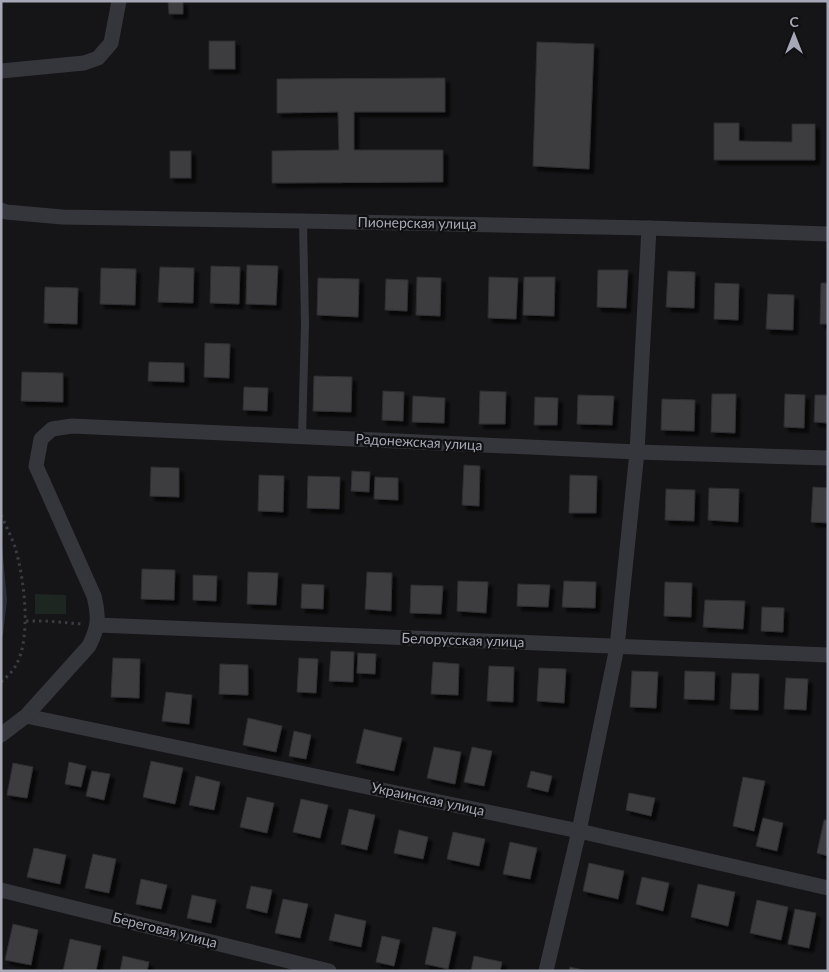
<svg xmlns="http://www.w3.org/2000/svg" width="829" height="972" viewBox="0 0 829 972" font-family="Lato,sans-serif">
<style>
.green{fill:#1e2621}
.water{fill:#2a313b}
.building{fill:#3c3c41;stroke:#2f2e32;filter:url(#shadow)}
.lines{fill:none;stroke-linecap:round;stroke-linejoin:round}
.path{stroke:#3b3c43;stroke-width:3;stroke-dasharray:2.5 4;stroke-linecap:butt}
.service{stroke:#35353c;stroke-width:8}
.minor{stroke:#35353c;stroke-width:15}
.labels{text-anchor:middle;stroke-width:4.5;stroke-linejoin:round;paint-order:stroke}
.street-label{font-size:14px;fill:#a6a8b7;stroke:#100f11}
</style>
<defs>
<filter id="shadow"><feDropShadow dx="4.5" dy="4.5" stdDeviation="1" flood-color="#0009"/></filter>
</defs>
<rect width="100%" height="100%" fill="#151416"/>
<!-- green -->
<polygon class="green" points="35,594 66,595 66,614 35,614"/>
<!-- water -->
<polygon class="water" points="1,534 7,600 3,635 1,638"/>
<!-- building -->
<g class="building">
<polygon points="168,1 183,1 183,14 169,14"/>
<rect x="209" y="41" width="26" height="28"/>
<polygon points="537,42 594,44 589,169 533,166"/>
<polygon points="445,78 445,112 354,112 354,150 443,150 443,182 272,183 272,151 339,150 338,112 277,113 277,79"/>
<polygon points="714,123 739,123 739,141 792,142 792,124 815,124 815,160 714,160"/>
<rect x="170" y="151" width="21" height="27"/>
<polygon points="247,265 278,266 276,305 246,304"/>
<polygon points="211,266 240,267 239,304 210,303"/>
<polygon points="160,267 194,268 193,303 158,302"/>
<polygon points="101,268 136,269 135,305 100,304"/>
<polygon points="598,270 628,270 626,308 597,307"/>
<polygon points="668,271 695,272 694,308 666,307"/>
<polygon points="417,277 441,278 440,316 416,315"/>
<polygon points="489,277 518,278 516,319 488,318"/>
<polygon points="524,277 555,277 554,316 523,315"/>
<polygon points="318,278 359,279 358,317 317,315"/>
<polygon points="386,279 408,280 407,311 385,310"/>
<polygon points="715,283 739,284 738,320 714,319"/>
<polygon points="821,283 828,283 828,324 820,324"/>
<polygon points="45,287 78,288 77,324 44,323"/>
<polygon points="768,294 794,295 793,330 766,329"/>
<polygon points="205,343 230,344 229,378 204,377"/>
<polygon points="149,362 184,363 184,382 148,381"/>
<polygon points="22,372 63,373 63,402 21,401"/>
<polygon points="314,376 352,377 351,412 313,411"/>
<polygon points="244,387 268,388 267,411 243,410"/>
<polygon points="383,391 404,392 403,421 382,420"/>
<polygon points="480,391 506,392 505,424 479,424"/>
<polygon points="712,394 736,394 735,433 711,432"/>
<polygon points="785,394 805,395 804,428 784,427"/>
<polygon points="578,395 614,396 612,425 577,424"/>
<polygon points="815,395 828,395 828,423 814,422"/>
<polygon points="413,396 445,398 444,423 412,422"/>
<polygon points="535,397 558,398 557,425 534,425"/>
<polygon points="662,399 695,400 694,431 661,430"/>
<polygon points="464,465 480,466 479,506 462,505"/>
<polygon points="151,467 179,468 179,497 150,496"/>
<polygon points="352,471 370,472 369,492 351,491"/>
<polygon points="259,475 284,476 283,512 258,511"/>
<polygon points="570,475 597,476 596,513 569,513"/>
<polygon points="308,476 340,477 339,509 307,508"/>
<polygon points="375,477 398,478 398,500 374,499"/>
<polygon points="813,487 828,488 828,523 811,522"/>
<polygon points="709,488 739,489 738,522 708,520"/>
<polygon points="666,489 695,490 694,521 665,520"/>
<polygon points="142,569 175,570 174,600 141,599"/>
<polygon points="248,572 278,573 276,605 247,604"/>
<polygon points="367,572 392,573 391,611 365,609"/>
<polygon points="193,575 217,576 216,601 193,600"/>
<polygon points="458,581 488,582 486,613 457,611"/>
<polygon points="564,581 596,582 595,608 562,607"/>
<polygon points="665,582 692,583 691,617 664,616"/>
<polygon points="302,584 324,585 323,609 301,608"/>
<polygon points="518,584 550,585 548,607 517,606"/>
<polygon points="411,585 443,586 441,614 410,613"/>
<polygon points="705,600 745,601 743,629 703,627"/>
<polygon points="762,607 784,608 783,632 761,631"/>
<polygon points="331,651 354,652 353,682 329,681"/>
<polygon points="358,653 376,654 375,674 357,673"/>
<polygon points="113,658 140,659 139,698 111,697"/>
<polygon points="299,658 318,659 316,693 297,692"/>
<polygon points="433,662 459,664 458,695 431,694"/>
<polygon points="220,664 248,665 248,695 219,694"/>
<polygon points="489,666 514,667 513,702 487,701"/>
<polygon points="539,668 566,669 564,703 537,701"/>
<polygon points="632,671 658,672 656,708 630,707"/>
<polygon points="685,671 715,672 714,700 684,699"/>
<polygon points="732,673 759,674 758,710 730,709"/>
<polygon points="786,678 808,679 806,710 784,709"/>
<polygon points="166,692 192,695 189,724 162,721"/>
<polygon points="248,718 282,726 276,752 243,745"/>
<polygon points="364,729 402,738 394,771 356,763"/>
<polygon points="294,731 311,735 306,759 289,756"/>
<polygon points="434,747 461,752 455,784 427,778"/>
<polygon points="472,747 492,751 484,786 464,782"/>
<polygon points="151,761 183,768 175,804 143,797"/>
<polygon points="69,762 86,766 81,787 65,784"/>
<polygon points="13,763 33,767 27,798 7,795"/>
<polygon points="92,771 110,774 104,800 86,796"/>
<polygon points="531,771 552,776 548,792 527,787"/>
<polygon points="196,776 220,782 214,810 189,805"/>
<polygon points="743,777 765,781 754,831 733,826"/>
<polygon points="629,793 655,798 651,816 626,810"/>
<polygon points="247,797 274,803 267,833 240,827"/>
<polygon points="301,799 328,805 320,838 293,832"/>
<polygon points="349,809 375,815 367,850 341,844"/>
<polygon points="763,818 783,823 777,851 756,846"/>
<polygon points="824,820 828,820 828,856 817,853"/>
<polygon points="399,830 428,837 423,859 394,853"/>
<polygon points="453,832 485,839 479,866 447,859"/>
<polygon points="510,842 537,848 530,879 503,874"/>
<polygon points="34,848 66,855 60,884 27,877"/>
<polygon points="93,854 116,859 109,893 85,888"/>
<polygon points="589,863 624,871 618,899 583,891"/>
<polygon points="642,877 669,883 663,911 636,904"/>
<polygon points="141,879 167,885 161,909 136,904"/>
<polygon points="698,884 735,892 728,926 691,917"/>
<polygon points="251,886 272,890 267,913 246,908"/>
<polygon points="192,895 216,900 211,923 187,918"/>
<polygon points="283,899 308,904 300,938 275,933"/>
<polygon points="757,900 788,907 781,940 750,933"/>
<polygon points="795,909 816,913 809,948 788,944"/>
<polygon points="335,914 366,921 361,947 329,940"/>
<polygon points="13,924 38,930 31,965 5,960"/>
<polygon points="433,927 456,932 448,969 425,964"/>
<polygon points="382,936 400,940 394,966 376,962"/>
<polygon points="70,939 101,946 96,971 63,971"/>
<polygon points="123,956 149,962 147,971 120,971"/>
<polygon points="474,956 502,962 500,971 471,971"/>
<polygon points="570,967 587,971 569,971"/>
</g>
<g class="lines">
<!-- path -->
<g class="path">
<path d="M1 515C6 526 11 536 15 547 24 577 32 637 16 665 13 671 7 677 1 682"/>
<polyline points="26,621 45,621 82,624"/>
</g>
<!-- service -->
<polyline class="service" points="302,437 305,324 303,221"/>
<!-- minor -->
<g class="minor">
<polyline points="1,71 84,63 98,58 111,43 119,1"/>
<polyline points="1,210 6,212 62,217 303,221 649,228 828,234"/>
<polyline points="98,625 828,655"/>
<polyline points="26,716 579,831 828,888"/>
<path d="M1 735 26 716 89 646C99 626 99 617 94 596L36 466 41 439 52 429 72 426 637 452 828 458"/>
<polyline points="1,890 329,971"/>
<polyline points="546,971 579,831 617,647 637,452 649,228"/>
</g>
</g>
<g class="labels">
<!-- street labels -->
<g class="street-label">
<text transform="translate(417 223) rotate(1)" y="5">Пионерская улица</text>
<text transform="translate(419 442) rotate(3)" y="5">Радонежская улица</text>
<text transform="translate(463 640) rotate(2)" y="5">Белорусская улица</text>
<text transform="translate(428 799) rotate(12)" y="5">Украинская улица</text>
<text transform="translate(165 930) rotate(14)" y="5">Береговая улица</text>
</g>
</g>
<!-- border -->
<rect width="829" height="972" fill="none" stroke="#a6a8b7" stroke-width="5"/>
<!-- north arrow -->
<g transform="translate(794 35)" stroke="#100f11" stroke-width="4" paint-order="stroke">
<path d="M0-4L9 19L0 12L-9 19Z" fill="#a6a8b7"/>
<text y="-8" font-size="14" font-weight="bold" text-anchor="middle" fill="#a6a8b7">С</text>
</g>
</svg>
